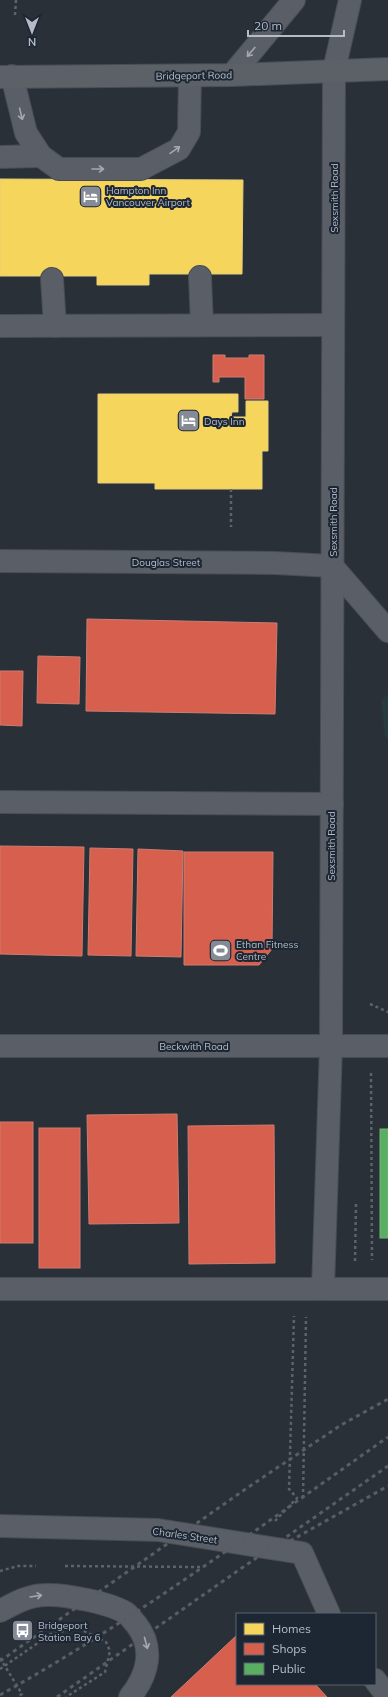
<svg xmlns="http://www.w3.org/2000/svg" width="388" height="1697" viewBox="0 0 388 1697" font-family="Mulish,sans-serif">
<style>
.green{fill:#273a3e}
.homes{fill:#f6d55c;stroke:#e2ce7d}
.shops{fill:#d6604d;stroke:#cc7c72}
.public{fill:#5aae61;stroke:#75b280}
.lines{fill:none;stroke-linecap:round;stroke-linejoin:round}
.minor-casing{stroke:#484c53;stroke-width:24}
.major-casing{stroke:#484c55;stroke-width:24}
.path{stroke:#5d636a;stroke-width:2.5;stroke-dasharray:3 3;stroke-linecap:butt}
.minor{stroke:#5a5e66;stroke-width:22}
.major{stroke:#5c6168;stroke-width:22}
.rail{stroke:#595d64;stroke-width:3;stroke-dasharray:4 4;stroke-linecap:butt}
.oneway{stroke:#a2a9b5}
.labels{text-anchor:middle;stroke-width:4;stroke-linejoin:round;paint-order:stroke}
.street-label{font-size:10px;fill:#b4bcc9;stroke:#1d2633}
.poi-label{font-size:10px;fill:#b4bcc9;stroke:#1d2633;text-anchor:start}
</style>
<rect width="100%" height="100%" fill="#2a3038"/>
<!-- green -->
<polygon class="green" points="388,694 388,739 385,736 381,701"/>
<!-- homes -->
<g class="homes">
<polygon points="0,179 243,180 242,274 149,274 149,285 97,285 97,276 0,276"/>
<polygon points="98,394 238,394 238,412 232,412 231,417 246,417 246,401 268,401 268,451 262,451 262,489 155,489 155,483 98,483"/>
</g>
<!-- shops -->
<g class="shops">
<polygon points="213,355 225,355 225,358 249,358 249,355 264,355 264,399 245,399 245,377 219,377 219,382 213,382"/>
<polygon points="87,619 277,623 275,714 86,711"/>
<polygon points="38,656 80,657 79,704 37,703"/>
<polygon points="0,671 23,671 22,726 0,725"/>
<polygon points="0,846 84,847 82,956 0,954"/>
<polygon points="90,848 133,849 131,956 88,955"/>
<polygon points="138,849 183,851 181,957 136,956"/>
<polygon points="184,852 273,852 272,949 259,965 184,965"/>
<polygon points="177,1114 179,1223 89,1224 87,1115"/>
<rect x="0" y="1122" width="33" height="121"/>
<polygon points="274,1125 275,1263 189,1264 188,1126"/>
<rect x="39" y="1128" width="41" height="140"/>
<polygon points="237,1635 237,1684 315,1684 327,1697 171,1697"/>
</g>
<!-- public -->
<rect class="public" x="380" y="1129" width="8" height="109"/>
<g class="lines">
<defs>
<g id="minor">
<polyline points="232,75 294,0"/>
<polyline points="12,76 26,133 41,156 59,169 141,169 179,149 189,132 190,76"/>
<polyline points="0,157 41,156"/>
<polyline points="200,277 202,325"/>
<polyline points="52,279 55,326"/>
<polyline points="0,326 333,325"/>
<polyline points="0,561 275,563 332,566 388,631"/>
<polyline points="0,802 332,804"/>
<polyline points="0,1046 388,1046"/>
<polyline points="0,1289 388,1289"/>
<polyline points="323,1289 331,1046 334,70 350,0"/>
<polyline points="0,1526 158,1530 302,1553 329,1614"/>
<path d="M0 1611C15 1603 29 1595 46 1595 65 1594 110 1603 126 1613 130 1616 133 1621 136 1624 155 1648 148 1675 130 1697"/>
<polyline points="375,1680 388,1697"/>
</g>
<polyline id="major" points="0,77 232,75 388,69"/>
</defs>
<!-- minor casing -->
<use href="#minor" class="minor-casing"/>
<!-- major casing -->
<use href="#major" class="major-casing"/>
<!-- path -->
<g class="path">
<polyline points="15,15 16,0"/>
<polyline points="231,489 231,527"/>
<polyline points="370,1004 388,1012"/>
<polyline points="371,1073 372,1260"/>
<polyline points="355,1261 356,1202"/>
<polyline points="303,1498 306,1317"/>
<polyline points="275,1521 297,1498 289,1489 294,1316"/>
<polyline points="65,1566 200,1567"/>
<polyline points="0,1571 18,1566 36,1566"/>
<polyline points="0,1658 22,1694 17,1697"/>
<polyline points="0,1669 51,1634 78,1628 106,1642 110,1651 105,1672 66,1697"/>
</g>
<!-- minor -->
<use href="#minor" class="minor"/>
<!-- major -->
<use href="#major" class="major"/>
<!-- rail -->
<g class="rail">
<polyline points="290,1541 388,1486"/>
<polyline points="0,1661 247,1488 341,1425 388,1399"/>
<path d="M0 1695C136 1619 261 1526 388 1437"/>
<polyline points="57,1697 388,1466"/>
</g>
</g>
<!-- one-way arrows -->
<defs><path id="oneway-shaft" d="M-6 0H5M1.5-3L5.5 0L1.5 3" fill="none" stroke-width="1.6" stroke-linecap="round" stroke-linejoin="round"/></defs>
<g class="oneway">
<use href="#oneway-shaft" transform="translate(251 52) rotate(130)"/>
<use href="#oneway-shaft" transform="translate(21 114) rotate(76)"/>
<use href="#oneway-shaft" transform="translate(175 150) rotate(-35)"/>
<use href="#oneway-shaft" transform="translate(98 169)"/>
<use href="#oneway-shaft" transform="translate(36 1596) rotate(-9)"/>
<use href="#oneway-shaft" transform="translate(146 1643) rotate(75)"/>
</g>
<!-- icons -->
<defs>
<symbol id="hotel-square" viewBox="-11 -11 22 22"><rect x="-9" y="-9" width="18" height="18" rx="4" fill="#848b96" stroke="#1d2633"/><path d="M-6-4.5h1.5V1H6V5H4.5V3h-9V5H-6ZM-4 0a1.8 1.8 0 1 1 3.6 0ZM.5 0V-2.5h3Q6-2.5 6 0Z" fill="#fff"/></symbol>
<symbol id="stadium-square" viewBox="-11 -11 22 22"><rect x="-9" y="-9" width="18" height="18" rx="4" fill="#848b96" stroke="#1d2633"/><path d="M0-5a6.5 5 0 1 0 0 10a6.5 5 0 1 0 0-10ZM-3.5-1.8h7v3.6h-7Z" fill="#fff"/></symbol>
<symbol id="bus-square" viewBox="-11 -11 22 22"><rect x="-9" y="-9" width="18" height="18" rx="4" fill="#848b96" stroke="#1d2633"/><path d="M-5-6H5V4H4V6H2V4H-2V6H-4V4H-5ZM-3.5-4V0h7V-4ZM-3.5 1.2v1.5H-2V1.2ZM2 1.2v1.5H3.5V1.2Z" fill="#fff"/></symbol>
</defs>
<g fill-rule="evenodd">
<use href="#hotel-square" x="78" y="184" width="25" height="25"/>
<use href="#hotel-square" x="176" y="408" width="25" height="25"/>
<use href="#stadium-square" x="208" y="938" width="25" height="25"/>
<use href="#bus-square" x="10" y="1618" width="25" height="25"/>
</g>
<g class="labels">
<!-- street labels -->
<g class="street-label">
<text transform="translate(194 75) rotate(-1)" y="4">Bridgeport Road</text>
<text transform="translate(334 198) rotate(-90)" y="4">Sexsmith Road</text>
<text transform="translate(333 522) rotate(-90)" y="4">Sexsmith Road</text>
<text x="166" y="566">Douglas Street</text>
<text transform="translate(331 846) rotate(-90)" y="4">Sexsmith Road</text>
<text x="194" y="1050">Beckwith Road</text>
<text transform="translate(185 1535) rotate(8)" y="4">Charles Street</text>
</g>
<!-- poi labels -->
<g class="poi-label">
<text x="106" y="194">Hampton Inn<tspan x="106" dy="12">Vancouver Airport</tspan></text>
<text x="204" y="425">Days Inn</text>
<text x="236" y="948">Ethan Fitness<tspan x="236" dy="12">Centre</tspan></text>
<text x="38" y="1629">Bridgeport<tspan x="38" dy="12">Station Bay 6</tspan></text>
</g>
</g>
<!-- legend -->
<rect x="236" y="1613" width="140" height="72" fill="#1d2633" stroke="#59626f"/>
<rect x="244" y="1623" width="20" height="12" fill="#f6d55c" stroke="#59626f"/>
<text x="272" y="1633" font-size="12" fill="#b4bcc9">Homes</text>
<rect x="244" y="1643" width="20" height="12" fill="#d6604d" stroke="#59626f"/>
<text x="272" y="1653" font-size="12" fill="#b4bcc9">Shops</text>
<rect x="244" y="1663" width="20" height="12" fill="#5aae61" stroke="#59626f"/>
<text x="272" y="1673" font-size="12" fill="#b4bcc9">Public</text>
<!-- north arrow -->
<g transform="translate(32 32) rotate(180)" stroke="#1d2633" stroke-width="3" paint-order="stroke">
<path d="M0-3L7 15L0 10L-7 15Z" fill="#b4bcc9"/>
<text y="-6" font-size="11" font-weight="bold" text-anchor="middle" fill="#b4bcc9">N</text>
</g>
<!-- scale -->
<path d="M248 30v6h96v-6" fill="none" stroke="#b4bcc9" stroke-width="2"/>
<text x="254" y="30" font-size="12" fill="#b4bcc9" stroke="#1d2633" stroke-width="3" paint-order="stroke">20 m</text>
</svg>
